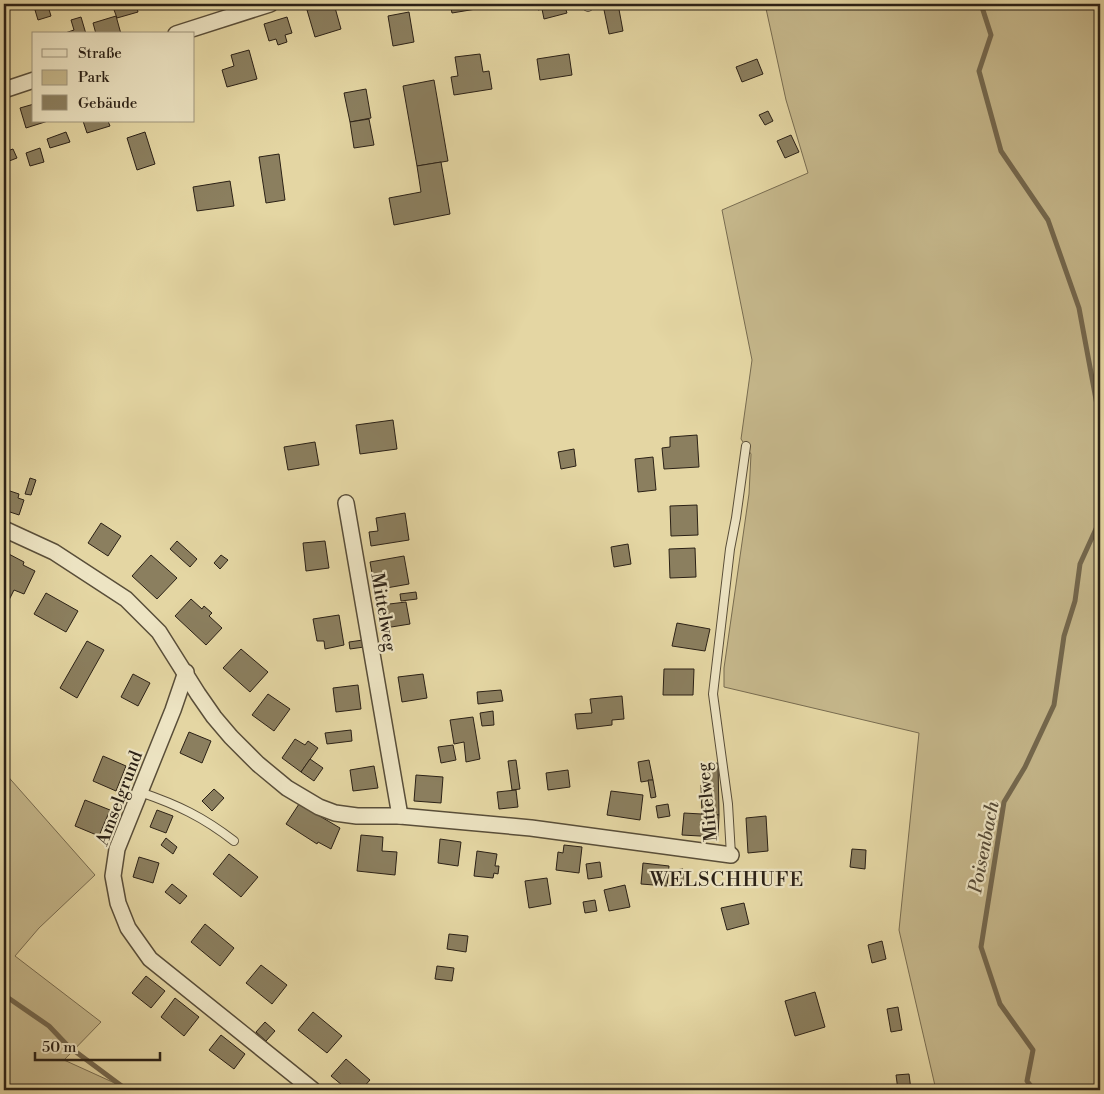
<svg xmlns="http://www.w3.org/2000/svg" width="1104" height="1094" viewBox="0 0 1104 1094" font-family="'Libre Bodoni',serif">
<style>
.green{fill:#c5b78b;stroke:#786c50}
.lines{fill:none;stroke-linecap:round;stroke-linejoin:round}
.stream{stroke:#74684e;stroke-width:5}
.building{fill:#8b7f5f;stroke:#2b2116}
.service-casing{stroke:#594e39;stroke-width:10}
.minor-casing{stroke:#594e39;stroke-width:18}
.service{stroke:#ede4c3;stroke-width:8}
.minor{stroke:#ede4c3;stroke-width:15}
.labels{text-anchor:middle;stroke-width:4.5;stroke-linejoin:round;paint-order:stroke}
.street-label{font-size:18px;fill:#2b2116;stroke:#ede4c3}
.water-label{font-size:19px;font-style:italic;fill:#564b37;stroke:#ede4c3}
.quarter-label{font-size:20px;letter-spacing:1px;fill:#2b2116;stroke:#ede4c3}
</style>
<rect width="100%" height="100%" fill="#e4d6a3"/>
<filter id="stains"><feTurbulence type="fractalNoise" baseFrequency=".004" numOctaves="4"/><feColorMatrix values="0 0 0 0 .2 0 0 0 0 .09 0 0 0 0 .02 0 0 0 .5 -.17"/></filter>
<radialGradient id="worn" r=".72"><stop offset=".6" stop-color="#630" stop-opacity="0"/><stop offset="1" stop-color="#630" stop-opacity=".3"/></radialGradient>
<!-- green -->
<g class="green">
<polygon points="765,4 1100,4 1100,1090 936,1090 899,930 919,733 724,687 724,668 749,494 751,454 741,439 752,360 722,210 808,173 786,100"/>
<polygon points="4,772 95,875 39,928 15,956 101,1022 64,1060 130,1090 4,1090"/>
</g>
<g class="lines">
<!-- stream -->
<g class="stream">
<polyline points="981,4 991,35 979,71 1001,151 1048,220 1079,308 1100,421"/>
<polyline points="4,995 49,1026 68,1046 127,1090"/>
<polyline points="1034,1090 1027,1081 1033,1050 1000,1004 981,947 1004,802 1025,767 1054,705 1064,636 1075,601 1080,564 1100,520"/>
</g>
</g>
<!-- building -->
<g class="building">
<polygon points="125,4 136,4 138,12 117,18 113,7"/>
<polygon points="173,4 189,4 175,8"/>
<polygon points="329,4 334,4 341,29 315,37 307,10"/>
<polygon points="450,4 475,4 476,9 452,13"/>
<polygon points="536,4 564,4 567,13 544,19 542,9 538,10"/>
<polygon points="618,4 623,31 609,34 603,5"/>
<polygon points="48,6 51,16 38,20 35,10"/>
<polygon points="409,12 414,42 393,46 388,16"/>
<polygon points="116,16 121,34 96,34 93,23"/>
<polygon points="81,17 86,34 62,34 74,30 71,20"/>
<polygon points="287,17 292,33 285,35 287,42 278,45 276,39 269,41 264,24"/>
<polygon points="249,50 257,79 227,87 222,70 234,66 231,55"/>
<polygon points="480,54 483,72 489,71 492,89 454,95 451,77 458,76 455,57"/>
<polygon points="569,54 572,75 540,80 537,59"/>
<polygon points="757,59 763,74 742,82 736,67"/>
<polygon points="434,80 448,161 417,166 403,86"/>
<polygon points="366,89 371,118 350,122 344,93"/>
<polygon points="34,104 34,121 48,121 26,128 20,108"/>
<polygon points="768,111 773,121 765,125 759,115"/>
<polygon points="369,119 374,145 354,148 350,122"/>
<polygon points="83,121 108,121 110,126 87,133"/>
<polygon points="4,123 8,134 4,135"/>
<polygon points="66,132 70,142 50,148 47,139"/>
<polygon points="145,132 155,164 137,170 127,138"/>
<polygon points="791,135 799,152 785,158 777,141"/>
<polygon points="40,148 44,162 30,166 26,153"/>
<polygon points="13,149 17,158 4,163 4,152"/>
<polygon points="279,154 285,200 266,203 259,157"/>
<polygon points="441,162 450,214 394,225 389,198 421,192 417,166"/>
<polygon points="230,181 234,206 197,211 193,187"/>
<polygon points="393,420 397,449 360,454 356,425"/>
<polygon points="697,435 699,467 664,469 662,448 670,447 670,437"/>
<polygon points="315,442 319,465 288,470 284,447"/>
<polygon points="574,449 576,466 561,469 558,452"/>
<polygon points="653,457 656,490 638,492 635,459"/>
<polygon points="30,478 36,480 31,495 25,494"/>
<polygon points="4,489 19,494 18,498 24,500 19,515 4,510"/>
<polygon points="697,505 698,535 671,536 670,506"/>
<polygon points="405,513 409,540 371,546 369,532 378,531 376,518"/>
<polygon points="101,523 121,536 108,556 88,543"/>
<polygon points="177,541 197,559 190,567 170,549"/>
<polygon points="325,541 329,568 306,571 303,543"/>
<polygon points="628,544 631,564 614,567 611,547"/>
<polygon points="695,548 696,577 670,578 669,549"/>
<polygon points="5,552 24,562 23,565 35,571 24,594 14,590 8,602 4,599 4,555"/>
<polygon points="151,555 177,578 157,599 132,576"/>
<polygon points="221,555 228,560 220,569 214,563"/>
<polygon points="404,556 409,584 375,590 370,562"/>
<polygon points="416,592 417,599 401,601 400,594"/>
<polygon points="46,593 78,611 66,632 34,614"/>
<polygon points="191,599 202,609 204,606 212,613 209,616 222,628 206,645 175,616"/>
<polygon points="406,602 410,624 385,628 381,605"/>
<polygon points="339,615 344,645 325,649 324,641 317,641 313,619"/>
<polygon points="677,623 710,629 705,651 672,646"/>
<polygon points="363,640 364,647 350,649 349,642"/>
<polygon points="87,641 104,650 77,698 60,688"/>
<polygon points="241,649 268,672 250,692 223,668"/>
<polygon points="664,669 694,669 693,695 663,695"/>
<polygon points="133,674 150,683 138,706 121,697"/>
<polygon points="423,674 427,698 402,702 398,677"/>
<polygon points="358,685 361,709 336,712 333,688"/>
<polygon points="501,690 503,701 478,704 477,692"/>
<polygon points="268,694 290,709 274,731 252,715"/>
<polygon points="622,696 624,719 612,720 612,725 577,729 575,714 592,713 590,699"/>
<polygon points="493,711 494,725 482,726 480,713"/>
<polygon points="473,717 480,759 466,762 464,742 454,744 450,720"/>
<polygon points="351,730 352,741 327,744 325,733"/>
<polygon points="189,732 211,741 202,763 180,753"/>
<polygon points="295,739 305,745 308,741 318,748 301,772 282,758"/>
<polygon points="453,745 456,760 441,763 438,747"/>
<polygon points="103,756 126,766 116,791 93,781"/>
<polygon points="310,759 323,768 314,781 301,772"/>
<polygon points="516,760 520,789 512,790 508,761"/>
<polygon points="649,760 653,780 641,782 638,762"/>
<polygon points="718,763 719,815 702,814 701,785 705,785 704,765"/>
<polygon points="374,766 378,788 353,791 350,770"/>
<polygon points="568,770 570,787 548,790 546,773"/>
<polygon points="416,775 443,777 441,803 414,801"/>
<polygon points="648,780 653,780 656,797 651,798"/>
<polygon points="214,789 224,798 212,811 202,801"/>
<polygon points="516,790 518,807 499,809 497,792"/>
<polygon points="611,791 643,795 640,820 607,815"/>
<polygon points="85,800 110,810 99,836 75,826"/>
<polygon points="299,804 340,828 331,849 318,842 317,844 286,824"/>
<polygon points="668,804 670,816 658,818 656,806"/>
<polygon points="157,810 173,816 166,833 150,827"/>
<polygon points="684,813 719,815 718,837 682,835"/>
<polygon points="766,816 768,851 748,853 746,818"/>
<polygon points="361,835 383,837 382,851 397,852 395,875 357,871"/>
<polygon points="166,838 177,847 173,854 161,845"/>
<polygon points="440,839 461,842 458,866 438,863"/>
<polygon points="564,845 582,847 579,873 556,870 558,852 563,853"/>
<polygon points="852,849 866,850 865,869 850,867"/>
<polygon points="477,851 497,854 495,866 499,866 498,874 494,873 493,878 474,876"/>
<polygon points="229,854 258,877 241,897 213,874"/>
<polygon points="139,857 159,863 153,883 133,877"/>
<polygon points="600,862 602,877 588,879 586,864"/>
<polygon points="643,863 669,866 667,886 641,884"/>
<polygon points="683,869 685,883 676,884 674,870"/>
<polygon points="547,878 551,904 529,908 525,881"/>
<polygon points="172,884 187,896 180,904 165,892"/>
<polygon points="625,885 630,907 609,911 604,890"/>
<polygon points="595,900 597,911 585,913 583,902"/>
<polygon points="744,903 749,924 727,930 721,908"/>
<polygon points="205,924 234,948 220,966 191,942"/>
<polygon points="449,934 468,936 466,952 447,949"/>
<polygon points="882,941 886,959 872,963 868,945"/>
<polygon points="261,965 287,985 272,1004 246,983"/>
<polygon points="437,966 454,968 452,981 435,979"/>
<polygon points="146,976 165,991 151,1008 132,993"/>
<polygon points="815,992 825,1027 795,1036 785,1001"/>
<polygon points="175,998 199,1017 184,1036 161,1017"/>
<polygon points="898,1007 902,1030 891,1032 887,1009"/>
<polygon points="313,1012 342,1036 327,1053 298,1030"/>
<polygon points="265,1022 275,1031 266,1041 256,1032"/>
<polygon points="221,1035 245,1054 234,1069 209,1050"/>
<polygon points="346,1059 370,1080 361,1090 348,1090 331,1076"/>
<polygon points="909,1074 911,1090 898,1090 896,1075"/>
<polygon points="275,1085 281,1090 271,1090"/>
</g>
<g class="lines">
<defs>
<g id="service">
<polyline points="588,4 588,7"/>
<path d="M140 792C178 805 203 817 234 841"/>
<polyline points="731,855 728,804 713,694 730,549 736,518 746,446"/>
</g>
<g id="minor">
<polyline points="176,34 270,4"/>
<polyline points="4,90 34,80"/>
<polyline points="346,503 400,816"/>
<polyline points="4,529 54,552 126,599 159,632 198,694 214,717 231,737 258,764 287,788 319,807 335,813 357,816 400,816 531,828 731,855"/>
<polyline points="186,672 173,710 117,849 113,876 118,903 128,928 150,959 313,1090"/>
</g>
</defs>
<!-- service casing -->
<use href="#service" class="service-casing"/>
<!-- minor casing -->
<use href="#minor" class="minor-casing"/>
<!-- service -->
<use href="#service" class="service"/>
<!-- minor -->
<use href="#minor" class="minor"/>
</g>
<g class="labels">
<!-- street labels -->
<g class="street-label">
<text transform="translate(384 612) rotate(80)" y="6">Mittelweg</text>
<text transform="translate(119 798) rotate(-69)" y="6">Amselgrund</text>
<text transform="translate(707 802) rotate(-96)" y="6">Mittelweg</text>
</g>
<!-- water labels -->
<g class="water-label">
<text transform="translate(983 847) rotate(-79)" y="7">Poisenbach</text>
</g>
<!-- quarter labels -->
<g class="quarter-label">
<text x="727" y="886">WELSCHHUFE</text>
</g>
</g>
<!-- margin -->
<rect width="1104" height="1094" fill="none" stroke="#e4d6a3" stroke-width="20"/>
<rect x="5" y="5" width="1094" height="1084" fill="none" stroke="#2b2116" stroke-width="2.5"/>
<rect x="10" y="10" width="1084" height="1074" fill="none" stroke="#2b2116"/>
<!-- legend -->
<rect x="32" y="32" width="162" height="90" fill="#ede4c3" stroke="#9f967e"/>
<rect x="42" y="49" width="25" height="8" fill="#ede4c3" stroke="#9f967e"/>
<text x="78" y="58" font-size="15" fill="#2b2116">Straße</text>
<rect x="42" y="70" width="25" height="15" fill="#c5b78b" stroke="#9f967e"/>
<text x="78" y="82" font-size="15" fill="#2b2116">Park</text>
<rect x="42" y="95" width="25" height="15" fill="#8b7f5f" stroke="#9f967e"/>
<text x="78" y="108" font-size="15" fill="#2b2116">Gebäude</text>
<!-- scale -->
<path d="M35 1052v8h125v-8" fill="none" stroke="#2b2116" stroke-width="2.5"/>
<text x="42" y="1052" font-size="15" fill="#2b2116" stroke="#ede4c3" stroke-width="4" paint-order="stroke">50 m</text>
<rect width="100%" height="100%" filter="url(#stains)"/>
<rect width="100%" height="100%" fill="url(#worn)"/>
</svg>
